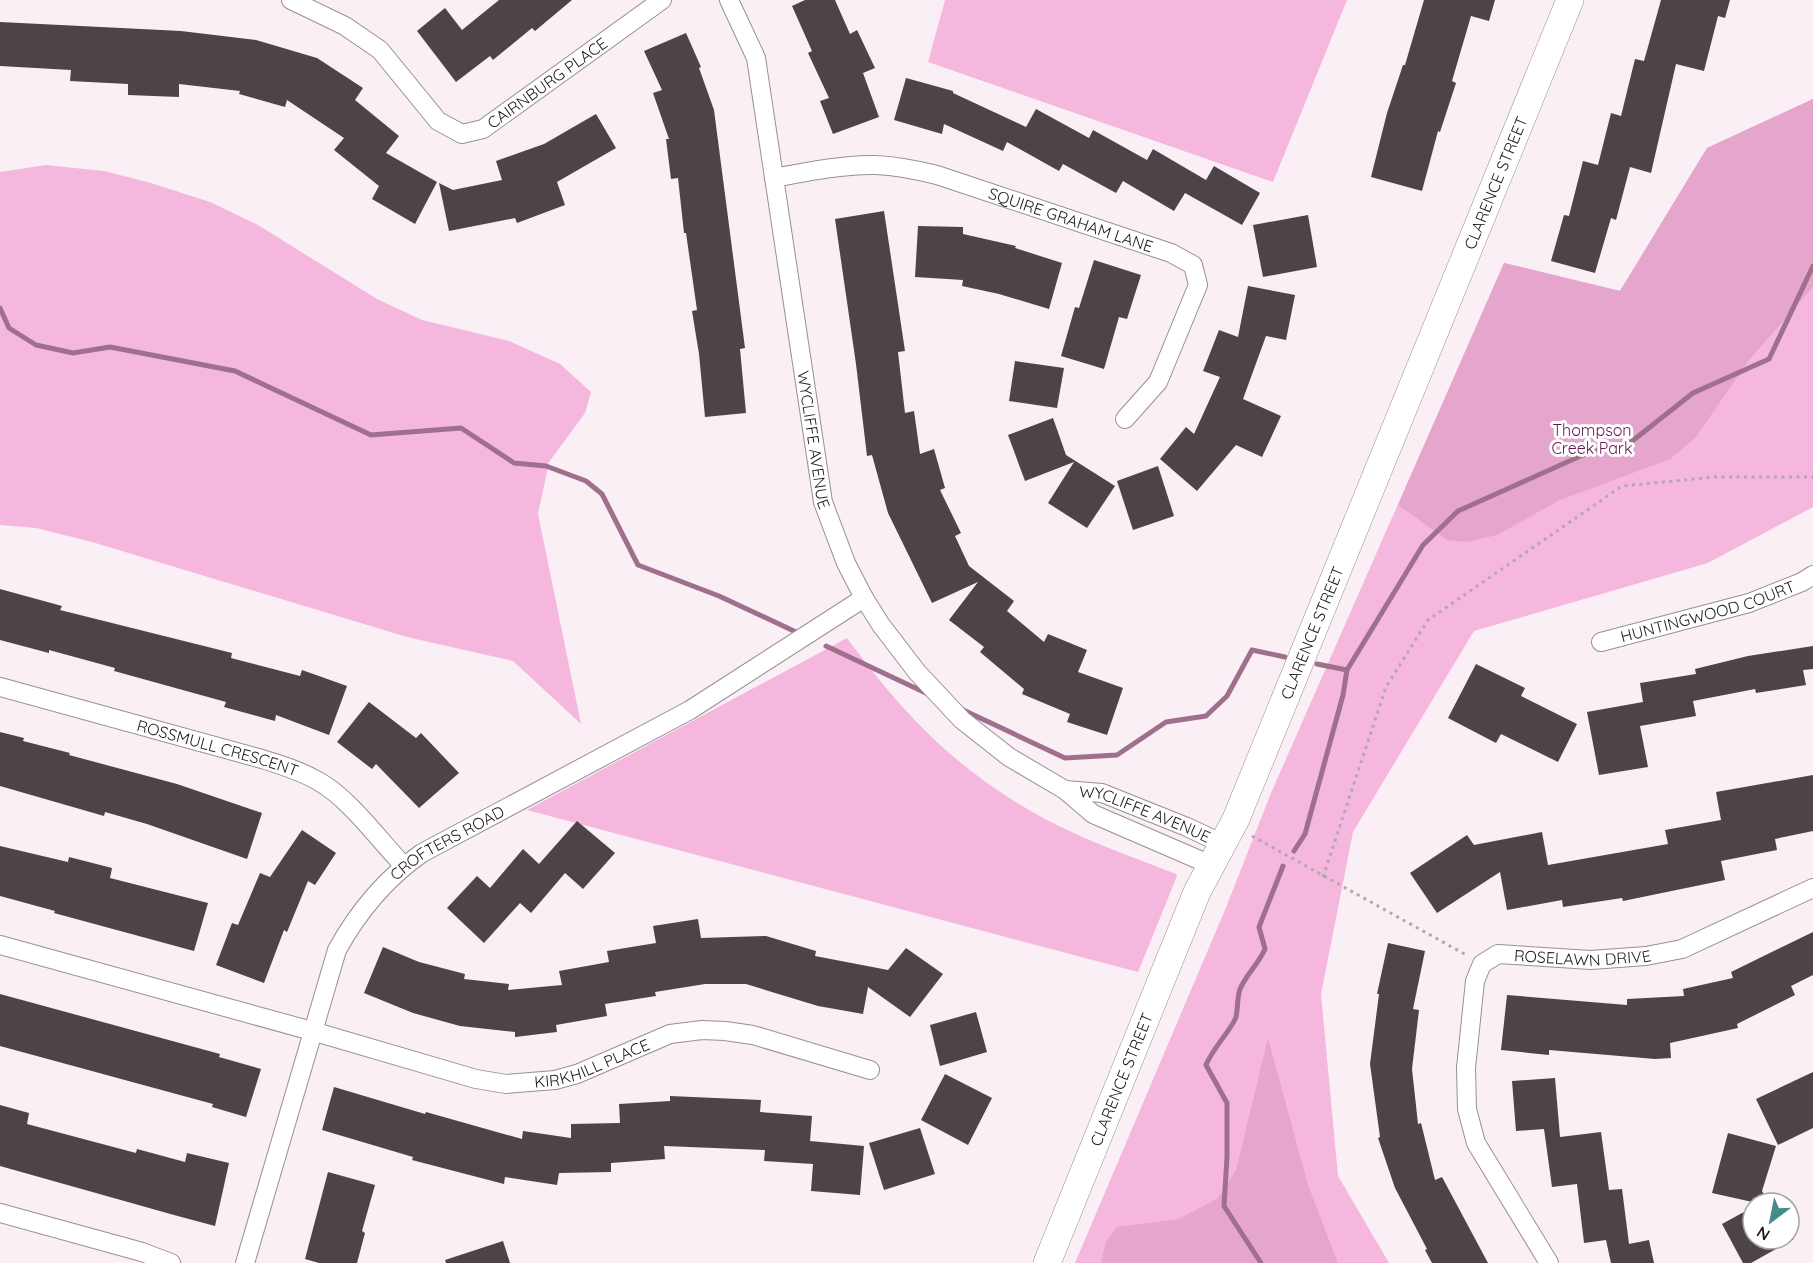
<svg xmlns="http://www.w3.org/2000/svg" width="1813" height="1263" viewBox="0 0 1813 1263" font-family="Quicksand,sans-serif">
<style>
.green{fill:#f6b7de}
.forest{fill:#e6a5cd}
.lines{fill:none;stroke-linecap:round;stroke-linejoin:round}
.stream{stroke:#9e708d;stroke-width:5}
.building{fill:#4c4449}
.street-casing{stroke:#988f94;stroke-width:20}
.secondary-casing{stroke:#988f94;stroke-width:28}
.path{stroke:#b1a9ad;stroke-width:3;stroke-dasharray:3 4.5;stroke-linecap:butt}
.street{stroke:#fff;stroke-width:18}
.secondary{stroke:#fff;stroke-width:27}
.labels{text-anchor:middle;stroke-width:6;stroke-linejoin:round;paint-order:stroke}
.street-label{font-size:16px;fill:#1c191b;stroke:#fff}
.park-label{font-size:16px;fill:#64194e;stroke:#fff}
</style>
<rect width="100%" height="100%" fill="#f9eff4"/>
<!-- green -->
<g class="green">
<polygon points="945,0 1347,0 1273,182 928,62"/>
<polygon points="1813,99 1813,507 1708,563 1474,631 1353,832 1321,994 1338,1176 1389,1263 1075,1263 1225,910 1271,793 1504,263 1620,291 1707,148"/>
<polygon points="46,165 104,171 151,183 210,202 258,225 377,299 422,320 509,341 560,364 591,392 585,413 549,462 538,514 581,724 513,661 407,637 92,542 36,528 0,525 0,172"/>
<path d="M847 638C907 719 962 776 1053 823 1092 843 1135 858 1176 874L1177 876 1138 972 527 810Z"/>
</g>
<!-- forest -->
<g class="forest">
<polygon points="1813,99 1813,287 1749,360 1696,437 1670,459 1560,500 1497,535 1467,542 1447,540 1398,505 1504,263 1620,291 1707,148"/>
<polygon points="1268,1038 1308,1185 1338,1263 1101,1263 1106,1242 1117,1227 1178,1219 1217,1199 1236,1170"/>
</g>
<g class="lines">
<!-- stream -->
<g class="stream">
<polyline points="0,308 9,328 36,345 73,353 110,347 235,371 371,435 461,428 514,463 546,466 586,481 602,494 638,565 719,596 796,632"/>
<polyline points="826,646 928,694"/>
<polyline points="1317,664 1347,670"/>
<polyline points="961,709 1065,758 1117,755 1166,722 1206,716 1227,696 1252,650 1285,657"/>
<polyline points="1294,851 1305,834 1343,695 1347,670 1423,545 1458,511 1585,454 1631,442 1693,393 1769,359 1813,266"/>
<path d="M1261 1263 1224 1206 1227 1157V1103L1206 1065C1212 1049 1232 1029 1236 1017 1238 1008 1237 998 1240 989 1246 975 1259 963 1265 949L1259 927 1283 866"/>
</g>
</g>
<!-- building -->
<g class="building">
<polygon points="499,0 572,0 535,31 532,28 493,60 490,56 456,82 417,31 445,8 462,30"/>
<polygon points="805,0 835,0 850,34 857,30 875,68 863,73 879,117 833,134 820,101 829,98 808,53 812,51 792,6"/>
<polygon points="1424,0 1495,0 1489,21 1471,16 1452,81 1456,83 1440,132 1438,131 1422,191 1371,177 1387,113 1403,65 1405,65"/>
<polygon points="1661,0 1730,0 1725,18 1718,16 1704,71 1676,64 1651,173 1630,167 1616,220 1611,218 1595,273 1551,261 1564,215 1569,216 1583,161 1598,165 1611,113 1621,116 1635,59 1644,61"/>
<polygon points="0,22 181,31 256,40 317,58 363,88 355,100 399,136 386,153 437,182 415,224 372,199 379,186 334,150 344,138 287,100 285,107 239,94 240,91 179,84 179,97 128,95 128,84 70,81 71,70 0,66"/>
<polygon points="686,33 701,67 699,68 714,110 745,348 740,349 746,413 705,417 699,354 692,311 697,310 686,233 684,233 678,178 671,179 666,139 669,139 653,93 662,90 644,51"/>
<polygon points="906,78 953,91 953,93 1026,127 1036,109 1089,138 1093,130 1147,160 1153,149 1206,180 1214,166 1260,193 1242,225 1185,193 1174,211 1123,181 1116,193 1063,164 1059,171 1007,142 1003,151 944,124 942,134 894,120"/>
<polygon points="596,114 616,148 557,182 565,205 517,223 515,218 449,231 439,183 453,190 502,180 496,161 544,144"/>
<polygon points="884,211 905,351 898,352 905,413 914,411 920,454 934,449 945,488 940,490 961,533 955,536 969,566 1014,601 1007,611 1044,642 1048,634 1087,650 1078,672 1123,688 1107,735 1067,722 1070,714 1022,694 1024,689 980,652 984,647 949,620 978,582 932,603 888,513 872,455 867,456 856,364 835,219"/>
<polygon points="1308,215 1317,267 1263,277 1253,225"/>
<polygon points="918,226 963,227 963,234 1016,246 1015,248 1062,263 1049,309 999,294 962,286 963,280 915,277"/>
<polygon points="1094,260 1141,275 1127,319 1119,317 1104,369 1061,356 1075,307 1079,308"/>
<polygon points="1248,286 1295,295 1286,340 1266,336 1243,399 1281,416 1262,457 1236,445 1197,491 1160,459 1186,427 1194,434 1220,377 1203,371 1219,330 1238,337"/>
<polygon points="1015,361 1064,368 1057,408 1009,401"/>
<polygon points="1053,418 1066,455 1115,486 1087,528 1048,503 1074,462 1025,481 1008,435"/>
<polygon points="1158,466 1174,516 1133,530 1117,481"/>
<polygon points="0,589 62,606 60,610 232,653 231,658 300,676 302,670 347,686 329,735 276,715 275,721 224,707 226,702 114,671 115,668 49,650 49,653 0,640"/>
<polygon points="1813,646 1813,669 1803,670 1806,685 1756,693 1755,689 1693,701 1696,716 1640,726 1648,767 1599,775 1587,712 1643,702 1640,683 1696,674 1695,669 1748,656"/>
<polygon points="1476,664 1525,688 1521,696 1577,724 1558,762 1501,734 1496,743 1448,718"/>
<polygon points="369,702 416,738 421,733 459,773 419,808 376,764 372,769 337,742"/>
<polygon points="0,732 24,738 23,741 70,753 69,755 177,784 262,813 247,859 147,824 105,812 104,816 0,786"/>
<polygon points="1813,775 1813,831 1775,839 1777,850 1721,861 1725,880 1623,901 1622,898 1563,907 1562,900 1507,910 1500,872 1437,913 1410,873 1467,835 1474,845 1542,832 1548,865 1668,844 1665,830 1721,820 1716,792"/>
<polygon points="577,821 615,853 583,889 565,873 531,913 520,903 484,943 447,908 477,876 490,888 523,849 539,864"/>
<polygon points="302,830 336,853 315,885 308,881 287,932 284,930 264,983 216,965 232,923 238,925 260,873 270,877"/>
<polygon points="0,846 68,862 69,857 112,868 110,878 208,903 194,951 54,913 55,911 0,896"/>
<polygon points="698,919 701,938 766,936 816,951 815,956 888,970 906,948 943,974 910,1017 868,987 863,1014 818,1006 746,984 705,984 655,992 656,996 605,1004 607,1016 556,1025 557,1032 515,1037 515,1032 460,1026 413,1013 364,993 383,947 419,962 465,974 464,979 509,984 508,990 562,985 559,971 609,962 607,951 656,943 653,926"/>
<polygon points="1813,932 1813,975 1791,986 1795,995 1737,1024 1738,1028 1670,1043 1671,1058 1655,1059 1549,1050 1549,1055 1501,1050 1507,995 1627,1005 1627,999 1684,996 1683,989 1733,978 1731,972"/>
<polygon points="1388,943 1425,951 1413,1009 1419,1010 1412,1069 1418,1124 1421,1123 1435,1180 1442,1177 1488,1263 1432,1263 1425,1250 1427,1249 1395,1188 1378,1138 1380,1137 1370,1064 1379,994 1377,994"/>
<polygon points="0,994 220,1054 219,1057 261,1069 246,1117 212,1107 213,1104 0,1046"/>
<polygon points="976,1012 987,1052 940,1066 930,1025"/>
<polygon points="1813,1072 1813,1128 1778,1145 1756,1099"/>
<polygon points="945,1074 992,1098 968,1145 921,1120"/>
<polygon points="1555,1078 1560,1137 1601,1132 1609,1190 1622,1189 1629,1244 1649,1240 1654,1263 1611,1263 1606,1240 1584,1243 1577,1184 1552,1187 1544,1129 1516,1131 1512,1081"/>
<polygon points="334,1087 425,1114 426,1112 522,1139 523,1131 571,1138 571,1124 620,1123 619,1104 670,1101 670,1096 761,1100 760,1112 812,1116 810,1141 864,1146 860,1195 811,1191 813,1164 764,1161 765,1150 664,1146 665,1159 611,1163 611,1172 559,1173 557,1185 505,1177 504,1184 412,1160 413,1157 322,1130"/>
<polygon points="0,1105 29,1113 27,1124 136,1153 137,1149 185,1162 187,1153 229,1163 215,1226 174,1215 0,1166"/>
<polygon points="920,1128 935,1174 884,1190 869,1143"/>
<polygon points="1728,1133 1776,1146 1762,1191 1769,1203 1757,1203 1712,1193"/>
<polygon points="328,1172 375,1185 362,1231 365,1233 357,1263 319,1263 305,1259"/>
<polygon points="1753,1207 1753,1239 1794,1239 1751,1263 1743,1263 1722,1224"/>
<polygon points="503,1241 510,1263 446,1263 445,1260"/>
</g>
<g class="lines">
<defs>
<g id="street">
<path id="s1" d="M291 0 345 26 380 50 438 121 462 134 483 129 662 0"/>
<path id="s2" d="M729 0 756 58 823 502 846 563 864 598 881 625 917 672 962 720 1009 757 1065 790 1093 814 1211 865"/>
<path id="s3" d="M774 178C805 172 845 164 876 165 897 166 917 170 937 175L1171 253 1193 265 1198 285 1158 382 1125 419"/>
<path id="s4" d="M1601 642 1749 603 1802 582 1813 575"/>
<path id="s5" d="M0 687 262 759C281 765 301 771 318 781 349 798 379 840 404 866"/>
<path id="s6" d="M1065 790 1102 793 1187 827 1223 844"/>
<path id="s7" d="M0 945 312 1031 476 1079 506 1084 555 1080 577 1074 670 1034 702 1030 725 1031 753 1035 870 1070"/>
<polyline points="0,1213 142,1252 171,1263"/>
<path id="s8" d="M245 1263 337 950C359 910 385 879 422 853L690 710 864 598"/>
<path id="s9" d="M1549 1263 1476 1143 1467 1109 1466 1068 1475 981 1482 964 1498 954 1591 960 1646 956 1682 949 1813 888"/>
</g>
<g id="secondary">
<path id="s10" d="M1047 1263 1197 892 1236 819 1570 0"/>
</g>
</defs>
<!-- street casing -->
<use href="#street" class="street-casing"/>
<!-- secondary casing -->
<use href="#secondary" class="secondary-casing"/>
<!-- path -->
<g class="path">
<polyline points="1252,836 1468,956"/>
<polyline points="1323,877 1386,687 1428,620 1622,486 1715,477 1813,477"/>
</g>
<!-- street -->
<use href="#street" class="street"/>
<!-- secondary -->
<use href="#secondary" class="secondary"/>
</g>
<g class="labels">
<!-- street labels -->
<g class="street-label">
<text dy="6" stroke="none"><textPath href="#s1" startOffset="322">CAIRNBURG PLACE</textPath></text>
<text dy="6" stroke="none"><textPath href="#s10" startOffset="1170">CLARENCE STREET</textPath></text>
<text dy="6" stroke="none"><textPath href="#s3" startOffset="306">SQUIRE GRAHAM LANE</textPath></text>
<text dy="6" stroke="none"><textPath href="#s2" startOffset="450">WYCLIFFE AVENUE</textPath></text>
<text dy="6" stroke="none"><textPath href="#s4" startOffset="111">HUNTINGWOOD COURT</textPath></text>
<text dy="6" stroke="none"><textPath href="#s10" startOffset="684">CLARENCE STREET</textPath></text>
<text dy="6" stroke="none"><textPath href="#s5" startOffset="226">ROSSMULL CRESCENT</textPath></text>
<text dy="6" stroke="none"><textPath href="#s6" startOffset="84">WYCLIFFE AVENUE</textPath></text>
<text dy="6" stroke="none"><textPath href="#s8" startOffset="483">CROFTERS ROAD</textPath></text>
<text dy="6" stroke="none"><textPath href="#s9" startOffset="426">ROSELAWN DRIVE</textPath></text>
<text dy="6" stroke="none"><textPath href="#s7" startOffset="614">KIRKHILL PLACE</textPath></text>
<text dy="6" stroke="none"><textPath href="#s10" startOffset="198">CLARENCE STREET</textPath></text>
</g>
<!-- park labels -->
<g class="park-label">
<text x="1592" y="436">Thompson<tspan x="1592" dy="18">Creek Park</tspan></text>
</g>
</g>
<!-- north arrow -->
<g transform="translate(1771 1221) rotate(212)"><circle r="28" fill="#ffffff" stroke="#a4a3a4" stroke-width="1.5"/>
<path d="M0-4.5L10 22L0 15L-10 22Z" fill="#458c89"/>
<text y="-9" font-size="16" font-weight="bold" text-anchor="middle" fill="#1c191b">N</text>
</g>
</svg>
